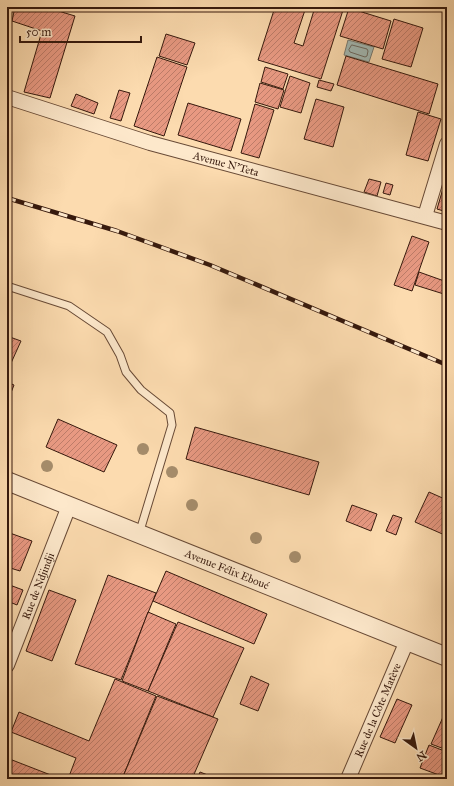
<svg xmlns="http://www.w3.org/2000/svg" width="454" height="786" viewBox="0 0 454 786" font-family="'IM FELL Great Primer',serif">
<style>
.water{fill:#a2b9b4;stroke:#777971}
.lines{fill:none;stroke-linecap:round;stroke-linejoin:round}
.shore{stroke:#6c6960;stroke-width:1}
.building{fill:url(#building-hatch);stroke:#36190d}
.service-casing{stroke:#684a36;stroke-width:9}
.minor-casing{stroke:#684a36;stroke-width:16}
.tertiary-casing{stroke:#684a36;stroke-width:20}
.service{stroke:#fde8cb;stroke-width:7}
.minor{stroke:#fde8cb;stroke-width:14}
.tertiary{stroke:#fde8cb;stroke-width:18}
.rail-casing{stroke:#36190d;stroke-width:4.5}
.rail{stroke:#fde8cb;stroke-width:3;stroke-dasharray:9;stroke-linecap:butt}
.tree{fill:#a58c6b}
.labels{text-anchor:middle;stroke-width:3;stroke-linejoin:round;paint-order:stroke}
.street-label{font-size:11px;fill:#36190d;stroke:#fde8cb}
</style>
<defs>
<pattern id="building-hatch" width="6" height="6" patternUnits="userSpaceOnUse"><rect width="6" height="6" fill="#e89982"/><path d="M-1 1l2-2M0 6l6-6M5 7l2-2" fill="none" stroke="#bd7c69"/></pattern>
</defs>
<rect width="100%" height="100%" fill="#fcdbaf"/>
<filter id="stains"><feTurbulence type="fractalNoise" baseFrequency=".005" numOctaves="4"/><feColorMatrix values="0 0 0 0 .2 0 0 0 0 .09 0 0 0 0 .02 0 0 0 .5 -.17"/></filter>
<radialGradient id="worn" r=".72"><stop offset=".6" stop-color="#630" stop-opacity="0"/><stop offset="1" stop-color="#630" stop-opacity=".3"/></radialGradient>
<!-- water -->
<polygon class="water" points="348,40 374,47 369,62 344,55"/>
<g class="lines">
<!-- shore -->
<polygon class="shore" points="352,45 367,49 368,51 367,56 365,57 350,52 349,50"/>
</g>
<!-- building -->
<g class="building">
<polygon points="15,7 45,7 75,16 50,98 24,92 42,31 12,21"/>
<polygon points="275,7 306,7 294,43 303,46 315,7 344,7 321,79 258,60"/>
<polygon points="349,8 391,21 383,49 340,36"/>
<polygon points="394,19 423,28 411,67 382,59"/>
<polygon points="166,34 195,43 187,65 159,56"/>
<polygon points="346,56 438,84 429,114 337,85"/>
<polygon points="157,57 187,67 164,136 134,126"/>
<polygon points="265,67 288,74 283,89 261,82"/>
<polygon points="290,76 310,83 301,113 280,107"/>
<polygon points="319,80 334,84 331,91 317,87"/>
<polygon points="260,83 284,90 278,109 255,102"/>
<polygon points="119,90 130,93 121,121 110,118"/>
<polygon points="76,94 98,103 94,114 71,106"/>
<polygon points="316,99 344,107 333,147 304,139"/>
<polygon points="188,103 241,119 231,151 178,135"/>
<polygon points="255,104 274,110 259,158 241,153"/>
<polygon points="418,112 441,119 428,161 406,155"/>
<polygon points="447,175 447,212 437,209"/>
<polygon points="369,179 381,182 377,196 364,192"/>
<polygon points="386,183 393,185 390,195 383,193"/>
<polygon points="412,236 429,242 412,291 394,285"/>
<polygon points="419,272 447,282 447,295 415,285"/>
<polygon points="7,336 21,341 7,372"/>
<polygon points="7,382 14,385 7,403"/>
<polygon points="58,419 117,445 104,472 46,447"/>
<polygon points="195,427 319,462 309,495 186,459"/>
<polygon points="429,492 447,500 447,536 415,522"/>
<polygon points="352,505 377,514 371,531 346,521"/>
<polygon points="393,515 402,518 396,535 386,531"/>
<polygon points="7,532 32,541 20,571 7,567"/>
<polygon points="166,571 267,614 254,644 153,601"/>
<polygon points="108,575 156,593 121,680 75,664"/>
<polygon points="7,584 23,590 17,605 7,601"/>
<polygon points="49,590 76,600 52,661 26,651"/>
<polygon points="148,612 176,624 148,691 122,681"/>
<polygon points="178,622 244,648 213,717 148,691"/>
<polygon points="251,676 269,684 258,711 240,704"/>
<polygon points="115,679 156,696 122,779 68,779 76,758 11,732 19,712 89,741"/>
<polygon points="157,696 218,719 192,779 122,779"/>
<polygon points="397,699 412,705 395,743 380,737"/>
<polygon points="443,717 447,719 447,750 431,744"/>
<polygon points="429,745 447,752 447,778 420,768"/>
<polygon points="7,758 61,779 7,779"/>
<polygon points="200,772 218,779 197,779"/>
</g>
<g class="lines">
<defs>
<polyline id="service" points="7,286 69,306 107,332 120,355 126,372 141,390 170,413 172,425 139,534"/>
<g id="minor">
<path id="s1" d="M7 97 150 143 447 223"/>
<polyline points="425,216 447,144"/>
<path id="s2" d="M7 665 69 506"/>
<path id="s3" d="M348 779 407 641"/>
</g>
<g id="tertiary">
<path id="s4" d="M7 481 447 657"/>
</g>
</defs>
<!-- service casing -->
<use href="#service" class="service-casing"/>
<!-- minor casing -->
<use href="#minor" class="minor-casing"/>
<!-- tertiary casing -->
<use href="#tertiary" class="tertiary-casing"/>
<!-- service -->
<use href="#service" class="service"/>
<!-- minor -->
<use href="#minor" class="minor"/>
<!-- tertiary -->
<use href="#tertiary" class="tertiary"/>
<defs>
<polyline id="rail" points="7,198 117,231 210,265 447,365"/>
</defs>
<!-- rail casing -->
<use href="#rail" class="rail-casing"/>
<!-- rail -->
<use href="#rail" class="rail"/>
</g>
<!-- trees -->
<g class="tree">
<circle cx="143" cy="449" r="6"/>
<circle cx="47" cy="466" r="6"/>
<circle cx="172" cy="472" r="6"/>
<circle cx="192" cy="505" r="6"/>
<circle cx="256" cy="538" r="6"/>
<circle cx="295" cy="557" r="6"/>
</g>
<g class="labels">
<!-- street labels -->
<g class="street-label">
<text dy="4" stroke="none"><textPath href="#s1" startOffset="229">Avenue N'Teta</textPath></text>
<text dy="4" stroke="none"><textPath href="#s4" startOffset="237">Avenue Félix Eboué</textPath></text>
<text dy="4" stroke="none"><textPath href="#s2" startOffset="85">Rue de Ndjindji</textPath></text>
<text dy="4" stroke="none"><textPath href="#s3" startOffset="75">Rue de la Côte Matève</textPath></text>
</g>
</g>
<!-- margin -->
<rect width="454" height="786" fill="none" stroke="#fcdbaf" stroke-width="24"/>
<rect x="8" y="8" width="438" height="770" fill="none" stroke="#36190d" stroke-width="2"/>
<rect x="12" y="12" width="430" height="762" fill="none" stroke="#36190d"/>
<!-- north arrow -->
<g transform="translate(416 748) rotate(147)" stroke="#fde8cb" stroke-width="3" paint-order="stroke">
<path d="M0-3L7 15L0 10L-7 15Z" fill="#36190d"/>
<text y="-6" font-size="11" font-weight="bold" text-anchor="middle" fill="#36190d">N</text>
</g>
<!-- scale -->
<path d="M20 36v6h121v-6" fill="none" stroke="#36190d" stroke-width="2"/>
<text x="26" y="36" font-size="12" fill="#36190d" stroke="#fde8cb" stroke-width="3" paint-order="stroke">50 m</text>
<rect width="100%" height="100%" filter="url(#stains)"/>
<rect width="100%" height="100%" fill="url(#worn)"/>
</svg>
